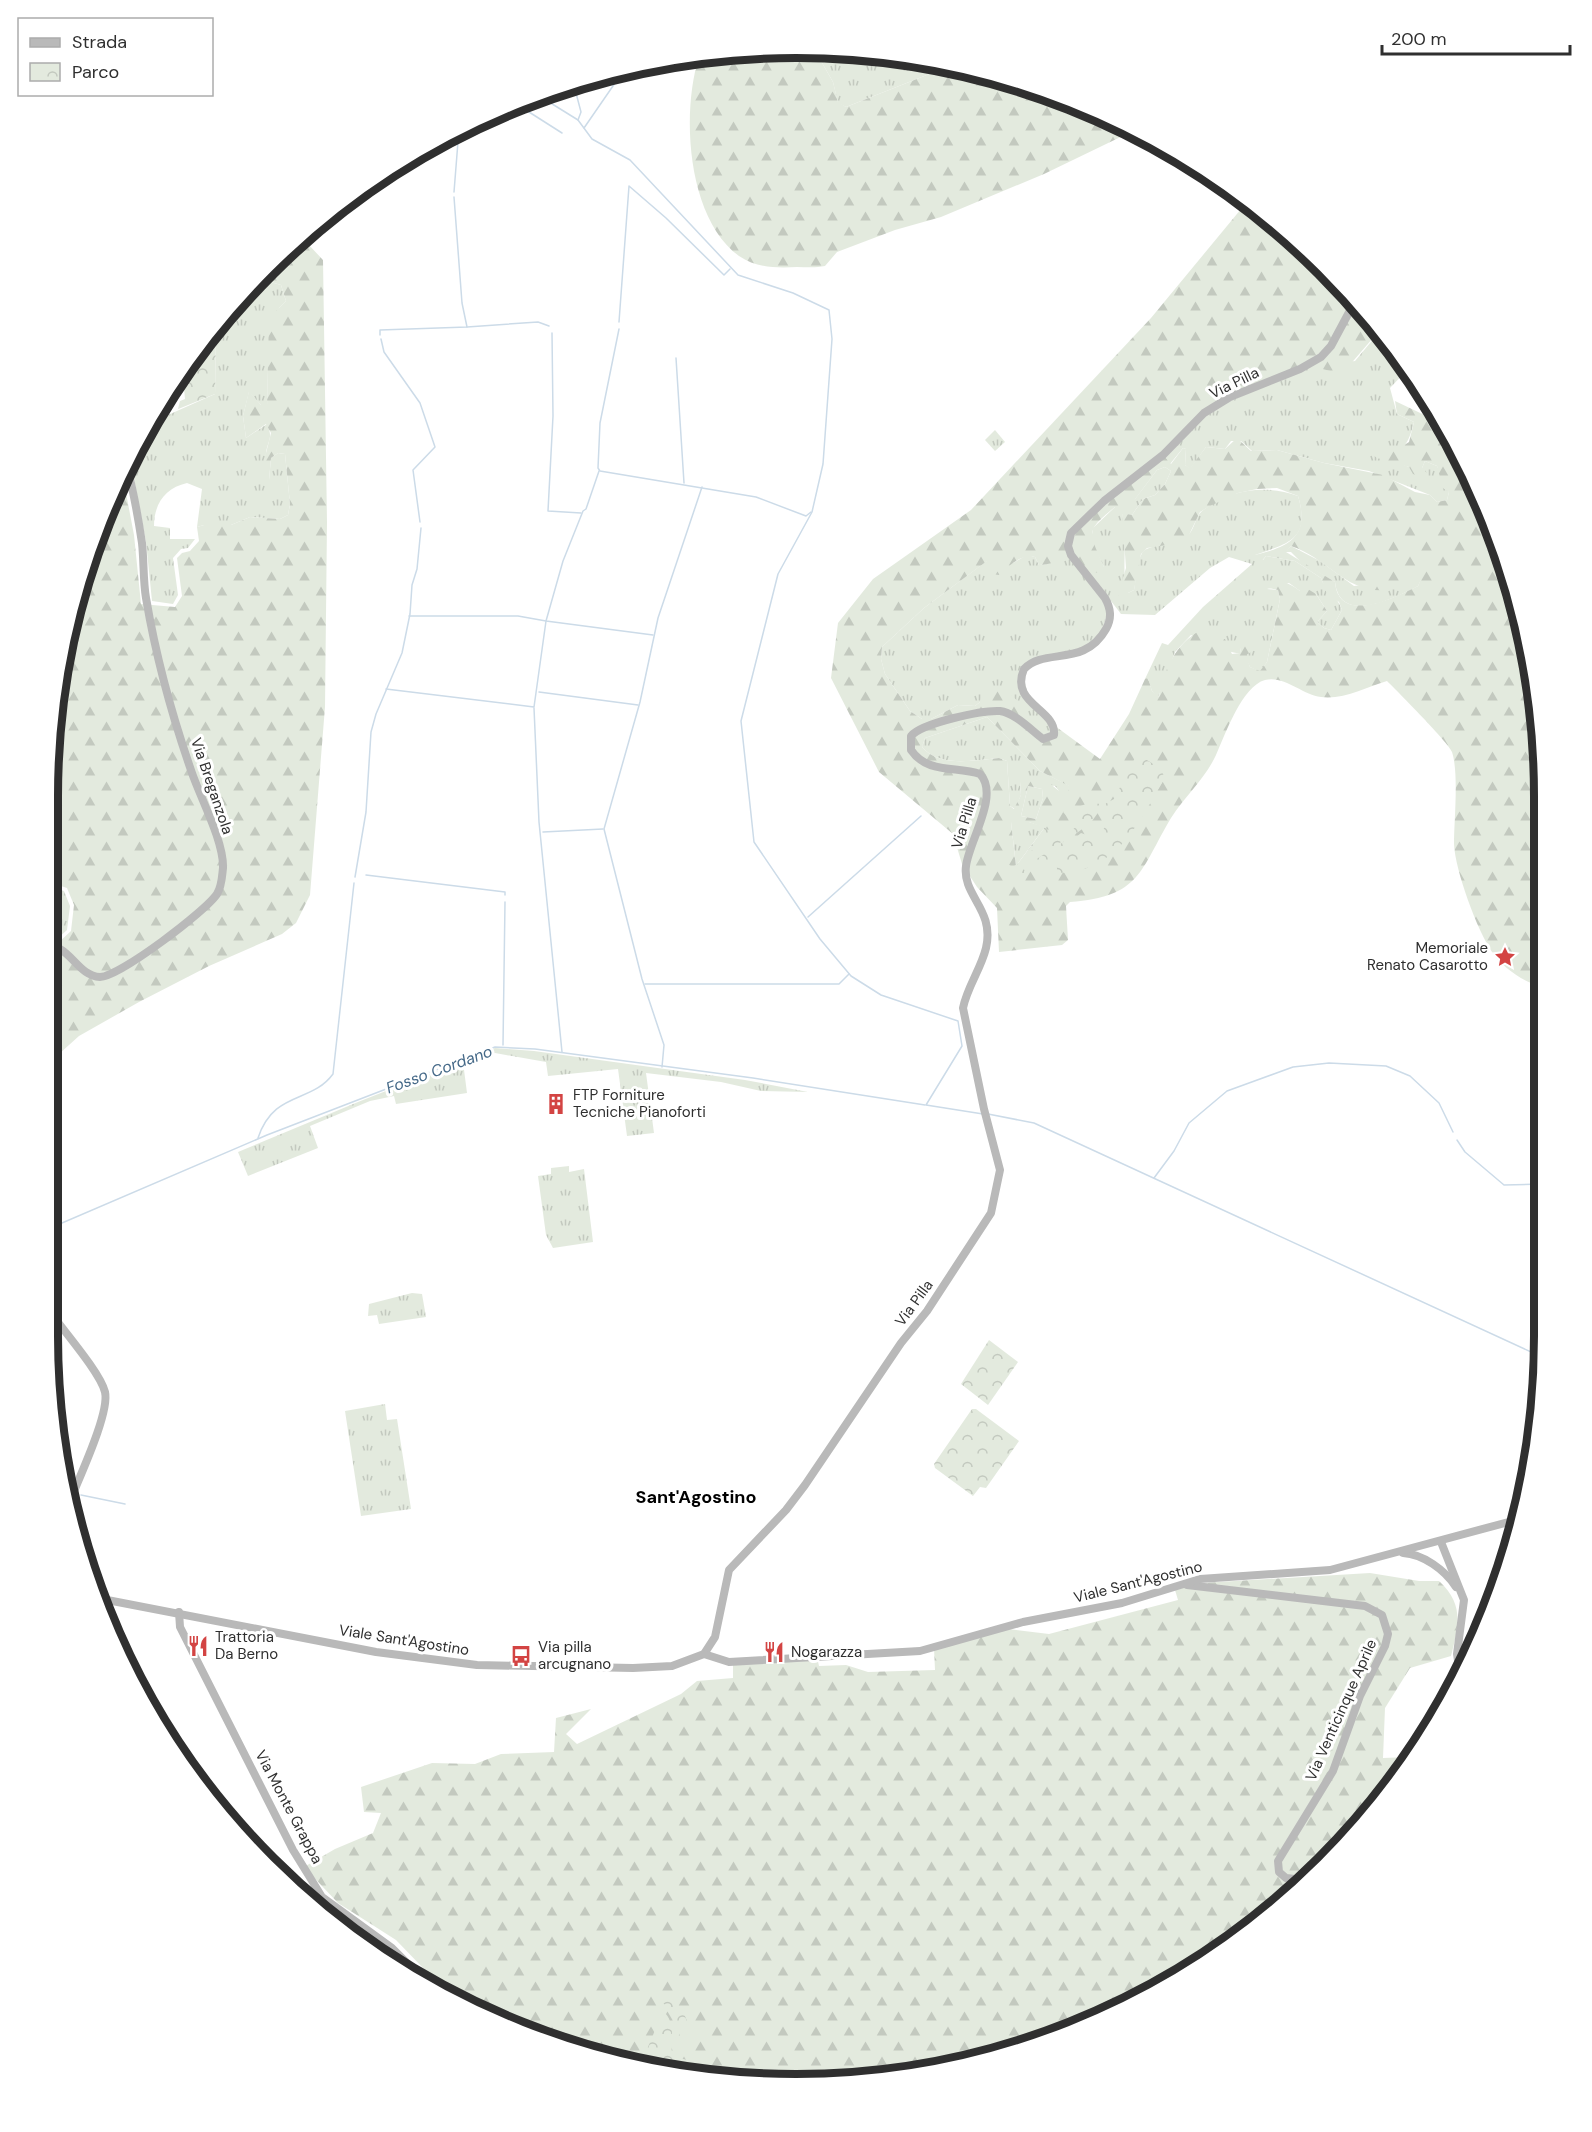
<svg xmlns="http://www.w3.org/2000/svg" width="1592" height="2132" viewBox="0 0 1592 2132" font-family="'DM Sans',sans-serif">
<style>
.grass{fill:url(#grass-tufts)}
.forest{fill:url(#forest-firs);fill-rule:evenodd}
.park{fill:url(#park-crowns)}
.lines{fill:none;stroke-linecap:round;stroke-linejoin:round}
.stream{stroke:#ccdbe8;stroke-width:1.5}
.secondary{stroke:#b9b9b9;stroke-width:8}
.labels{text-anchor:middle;stroke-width:6;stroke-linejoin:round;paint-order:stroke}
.street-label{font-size:15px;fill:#2f2f2f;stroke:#fff}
.poi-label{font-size:15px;fill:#2f2f2f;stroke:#fff;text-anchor:start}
.water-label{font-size:16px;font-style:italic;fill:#456988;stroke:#fff}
.quarter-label{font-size:18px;font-weight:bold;fill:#000;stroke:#fff}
.rim{fill:none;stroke:#2f2f2f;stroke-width:8}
</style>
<defs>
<pattern id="grass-tufts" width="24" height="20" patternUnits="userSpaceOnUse" patternTransform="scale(1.5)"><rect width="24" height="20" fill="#e3eade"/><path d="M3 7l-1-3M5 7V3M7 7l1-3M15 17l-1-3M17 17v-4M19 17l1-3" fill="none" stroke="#c3c9bf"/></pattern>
<pattern id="forest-firs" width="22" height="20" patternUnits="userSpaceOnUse" patternTransform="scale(1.5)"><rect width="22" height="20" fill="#e3eade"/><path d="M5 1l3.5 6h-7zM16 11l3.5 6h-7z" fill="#c3c9bf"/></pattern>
<pattern id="park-crowns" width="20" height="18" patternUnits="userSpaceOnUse" patternTransform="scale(1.5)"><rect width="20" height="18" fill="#e3eade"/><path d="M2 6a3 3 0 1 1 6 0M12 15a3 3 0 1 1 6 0" fill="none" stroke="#c3c9bf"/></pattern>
</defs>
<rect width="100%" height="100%" fill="#fff"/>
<!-- grass -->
<g class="grass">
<polygon points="824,52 894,54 907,66 919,60 947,67 846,107 838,103 833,82 821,61"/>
<path d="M263 272 267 281 281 285 286 301 279 308 268 369 267 406 261 405 249 392 243 416 246 438 267 424C272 436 270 437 267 448 264 457 268 471 269 480L271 458 278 453 285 454 290 504 288 515 280 519 250 517 231 525H204L197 527 202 489 187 483C165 488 154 504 154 526L170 528V539H195L188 548 181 549 173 558 178 595 173 604 152 601 146 542 130 457 150 423 215 394 216 329Z"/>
<path d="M1380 331 1390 341 1407 370 1390 388 1397 414 1414 422C1407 450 1401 455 1371 452L1409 467 1422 468 1425 461 1437 466 1449 492 1447 500 1437 502 1430 495 1369 471 1324 463 1277 450 1252 451 1241 441H1231L1225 449 1206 447 1190 469 1185 465 1186 449 1183 448 1170 464 1165 457 1194 425 1219 406 1311 366 1355 361Z"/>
<polygon points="995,430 1005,442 995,451 985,440"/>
<path d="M1165 467 1171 471 1165 484 1155 495 1143 499 1132 515 1122 514C1129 538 1120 574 1128 593L1134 590C1136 579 1137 562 1142 553 1147 544 1178 544 1188 535 1195 529 1195 517 1202 511 1230 489 1266 484 1298 496 1311 539 1289 543 1255 555L1263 560 1266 556 1295 561 1321 578C1325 591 1338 596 1342 610L1331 630 1324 628 1317 622 1327 611 1316 594 1300 591 1289 583 1267 589 1278 590 1280 599 1267 662 1260 672 1250 667 1241 648 1240 653C1228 654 1204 640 1191 635L1175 652 1158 698 1152 691 1148 679H1145L1162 643 1168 645 1203 607 1252 564 1229 557 1210 568 1155 615 1121 614 1111 601 1099 642 1029 667 1023 676 1029 698 1053 720 1050 740 980 702 975 706 958 705 931 719H922L910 711 885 674 881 659 882 647 924 608 988 560 1013 563 1027 555 1035 557 1039 565C1047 565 1050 562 1057 560 1075 554 1087 560 1104 567L1091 541 1093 528 1116 506 1135 499 1157 470Z"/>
<path d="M1291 546 1320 561 1354 586 1422 578 1418 586C1395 598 1340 626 1335 582L1302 563 1291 552H1285Z"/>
<path d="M987 717 1040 771 1070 786 1068 791H1059L1055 786 1020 782 1021 795 1015 809 1010 806 1007 761 999 758C974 760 940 768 922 747L925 738Z"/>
<polygon points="1028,786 1042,789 1043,798 1036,819 1021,816"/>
<polygon points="1011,822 1029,822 1045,827 1016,866"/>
<polygon points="49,886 64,891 70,906 67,930 55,941 49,969"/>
<polygon points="495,1048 534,1051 745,1080 808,1092 761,1091 721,1082 646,1073 654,1133 627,1136 618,1069 548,1076 546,1062 495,1053 463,1062 467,1093 396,1104 394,1096 370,1101 310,1126 318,1148 248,1176 238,1152 358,1102"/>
<polygon points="569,1166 569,1172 584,1169 593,1242 553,1248 546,1235 538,1176 551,1174 551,1168"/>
<polygon points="412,1293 422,1294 426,1317 379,1324 377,1315 368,1316 369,1304"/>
<polygon points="385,1404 387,1420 397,1419 411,1509 361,1516 345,1411"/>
</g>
<!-- forest -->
<g class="forest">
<path d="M747 50 824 52 821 61 833 82 838 102 846 107 947 67 1037 88 1133 131 1044 174 941 217 895 230 837 252 825 266C816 268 806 267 797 267 777 268 756 268 739 256 687 218 681 113 699 57Z"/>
<path d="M1246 203 1289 234 1379 331 1342 374 1311 366 1231 399 1206 415 1165 457 1171 464 1183 448 1186 449 1185 465 1190 468 1206 447 1225 449 1237 438 1251 451 1277 450 1324 463 1383 475 1415 492 1430 495 1437 502 1447 500 1449 492 1438 485 1440 477 1437 466 1425 461 1422 468 1428 474V479L1413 474 1409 467 1377 458 1369 452 1395 451 1409 442 1414 422 1397 414 1395 401 1435 420 1487 510 1538 698 1540 986C1523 982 1501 966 1492 952 1477 930 1455 870 1454 844 1454 821 1459 773 1452 752 1449 743 1398 692 1387 681 1367 687 1343 700 1321 697 1303 695 1284 675 1265 680 1242 686 1225 735 1216 755 1205 779 1185 796 1171 818 1140 870 1141 897 1070 902L1066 906 1068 940 1062 945 999 952 997 908 977 887 962 864 953 834 879 772 831 678 838 623 873 579 971 510 1151 318ZM1165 467 1171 471 1165 484 1155 495 1143 499 1132 515 1122 513 1126 568 1118 594 1119 600 1125 603 1128 593 1134 590 1141 554 1147 548 1179 543 1189 535 1200 512 1210 506 1238 493 1257 489 1277 488 1298 496C1310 536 1290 547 1254 555L1260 563 1266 556 1295 561 1321 578 1327 594 1339 602 1342 610 1331 630 1324 628 1317 622 1327 611 1316 594 1306 588 1300 591C1288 582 1272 575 1259 586L1278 590 1280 599 1267 662 1260 671 1250 667 1246 655 1256 649V637L1240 634 1235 641 1241 648 1240 653 1232 654 1225 639H1220L1219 645 1210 633 1201 630C1175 644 1164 670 1159 697L1152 691 1148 678 1145 679 1129 714 1100 759 1055 726 1042 741 1012 719 1021 713V704L1010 694 995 689 982 694 980 702 975 706 958 705 931 719H922L910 711 885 674 881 659 882 647 924 608 987 561 992 574 999 575C1009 566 1020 554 1035 557L1039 565C1050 565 1063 559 1074 556L1090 573 1102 572 1104 567C1089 532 1084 532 1115 507L1130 506 1157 470ZM1291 546C1326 557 1347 594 1386 590 1399 588 1410 583 1421 579L1418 586C1396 597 1339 626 1335 582L1286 552ZM987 717 1040 771 1069 786 1068 791H1059L1047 781 1024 777 1020 782 1021 795 1014 809 1010 806 1007 761 999 758C974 760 940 768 922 747L925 738ZM1028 786 1042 789 1043 798 1036 819 1021 816ZM1011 822H1029L1045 828 1016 866Z"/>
<polygon points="307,232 308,244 323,260 327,522 325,707 310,895 296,923 282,934 209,966 139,1002 79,1036 49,1063 49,1025 52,1019 49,1017 49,985 58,943 71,931 74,905 67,888 49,882 50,747 73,603 122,472 134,535 141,604 175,607 182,596 177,558 182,553 190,551 199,541 197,527 204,525 231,525 250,517 280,519 288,515 290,504 285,454 278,453 271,458 269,480 265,487 265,457 271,433 266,424 246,438 243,416 249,391 261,405 267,405 269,318 286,301 281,285 267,281 263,272"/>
<path d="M1370 1573 1419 1581H1439C1464 1604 1459 1625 1451 1656L1410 1668 1385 1708 1383 1758 1410 1757 1358 1829 1251 1930 1082 2027 942 2070 845 2082 650 2070 465 2007 452 1998 396 1940 338 1903 304 1867 335 1849 373 1833 381 1813 364 1812 361 1787 432 1763 475 1764 501 1754 554 1752 556 1718 591 1709 566 1734 577 1744 681 1694 697 1681 733 1678V1664L817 1657 819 1666 846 1665 868 1672 935 1670 934 1648 1009 1629 1049 1634 1178 1600 1175 1590 1202 1583Z"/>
</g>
<!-- park -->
<g class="park">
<polygon points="216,329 215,394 171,412 178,409 180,401 185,399 184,388 178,387 174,381"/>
<path d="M1137 754 1160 768 1165 778C1138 823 1117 873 1057 873V868L1034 866 1035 860 1073 836 1075 838 1081 833 1087 835 1092 830 1100 835 1114 812 1110 815 1100 810 1087 828 1085 827 1074 835 1071 831 1077 826 1063 812 1092 802 1103 805 1114 799Z"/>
<polygon points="1052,826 1063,841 1036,856 1032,850 1022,866 1026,873 1010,873 1007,863 1012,867 1018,864 1045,827 1048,830"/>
<polygon points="989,1340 1018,1362 988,1405 961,1384"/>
<polygon points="972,1409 976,1409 1019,1441 986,1488 980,1487 973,1496 935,1468 934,1464"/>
<path d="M666 2001C692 2003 692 2046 690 2065L643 2059 663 2011C677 2023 670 2042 672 2056L687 2060 690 2052 688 2036H680L673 2012 663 2003Z"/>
</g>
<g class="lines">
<!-- stream -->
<g class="stream">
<polyline points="585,80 576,93 581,112 578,120 592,139 630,160 738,275 793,293 829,310 832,339 823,464 812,512 778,574 741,721 754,842 820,939 851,976 881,995 958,1021 962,1046 926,1105 983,1114"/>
<polyline points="541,97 578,120"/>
<polyline points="518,105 562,133"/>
<polyline points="584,128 624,70"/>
<polyline points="454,192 459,129"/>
<polyline points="619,322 629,186 666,218 724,275 730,269"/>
<polyline points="467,327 538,322 549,326"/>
<polyline points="619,329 600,423 598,468 600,471 756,497 806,516 811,512"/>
<polyline points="552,333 553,416 548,511 581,513"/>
<polyline points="380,335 380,330 467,327 462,303 454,197"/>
<polyline points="381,339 384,352 420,403 435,447 413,470 420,522"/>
<polyline points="676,358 684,483"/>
<polyline points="599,471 586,509 583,511 563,561 546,621 653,635"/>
<polyline points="386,689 534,707 546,621 518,616 409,616"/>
<polyline points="539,692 638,705"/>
<polyline points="534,708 539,822 562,1052"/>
<polyline points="543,832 603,829"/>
<polyline points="366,875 505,892 505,895"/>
<polyline points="355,877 366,812 371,732 376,714 402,653 410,614 412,585 417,569 421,528"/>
<polyline points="808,917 921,816"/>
<polyline points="645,984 839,984 849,974"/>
<polyline points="503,1045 505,902"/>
<polyline points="662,1067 664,1045 642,979 604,829 640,702 658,618 702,487"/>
<polyline points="988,1114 1034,1123 1542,1357"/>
<path d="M258 1138C274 1090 311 1104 333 1074L354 883"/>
<polyline points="1457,1140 1465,1152 1504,1185 1541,1184"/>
<polyline points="1154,1178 1174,1151 1189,1123 1227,1091 1293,1067 1329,1063 1386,1066 1410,1076 1439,1103 1453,1132"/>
<polyline points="48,1229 267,1135 495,1047 535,1049 753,1078 925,1105"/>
<polyline points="81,1495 125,1504"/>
</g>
<!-- secondary -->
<g class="secondary">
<path d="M49 980 56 952 60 949C74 957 82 976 100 977 119 977 206 911 217 894 222 886 222 876 223 868 224 842 201 799 192 773 172 716 156 657 146 598 143 580 144 561 142 543 138 516 133 489 126 463"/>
<path d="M48 1309C62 1329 100 1372 105 1392 110 1413 78 1480 70 1501"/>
<polyline points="1441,1542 1464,1600 1457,1654 1460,1674"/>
<path d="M1403 1553C1423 1554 1445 1570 1456 1587"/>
<polyline points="1187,1585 1365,1606 1382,1615 1388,1634 1385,1646 1360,1696 1333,1771 1278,1861 1279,1872 1286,1878 1304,1880"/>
<path d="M102 1599 376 1652 477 1665 633 1668 672 1666 704 1654 715 1637 729 1570 786 1510 805 1485 901 1343 927 1311 991 1213 1000 1170 984 1109 963 1008C967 987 981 969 986 948 995 909 962 896 966 866 969 841 1000 795 980 774 956 766 927 774 911 750V736C922 723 982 710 1000 711 1015 713 1031 730 1043 739L1054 735C1057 709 1009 704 1024 669 1045 647 1084 668 1106 629 1112 618 1111 609 1105 598L1071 555 1068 546 1071 533 1104 501 1163 455 1204 413 1230 397 1300 369 1321 357 1331 346 1354 303"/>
<polyline points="179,1612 180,1627 293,1850 322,1897 392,1948 422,1978"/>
<polyline points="704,1654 729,1662 920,1651 1023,1622 1122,1603 1200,1579 1330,1570 1516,1520"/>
</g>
</g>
<!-- icons -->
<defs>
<symbol id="sight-bare" viewBox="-9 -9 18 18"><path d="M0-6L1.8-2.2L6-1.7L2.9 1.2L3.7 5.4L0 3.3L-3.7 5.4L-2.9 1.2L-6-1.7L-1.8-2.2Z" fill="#d34443" stroke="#fff" stroke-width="2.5" paint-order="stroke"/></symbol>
<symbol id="building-bare" viewBox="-9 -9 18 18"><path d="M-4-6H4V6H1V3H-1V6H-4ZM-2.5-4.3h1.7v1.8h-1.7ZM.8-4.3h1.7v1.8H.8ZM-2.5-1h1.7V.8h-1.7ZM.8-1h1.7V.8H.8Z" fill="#d34443" stroke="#fff" stroke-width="2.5" paint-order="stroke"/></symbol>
<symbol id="restaurant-bare" viewBox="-9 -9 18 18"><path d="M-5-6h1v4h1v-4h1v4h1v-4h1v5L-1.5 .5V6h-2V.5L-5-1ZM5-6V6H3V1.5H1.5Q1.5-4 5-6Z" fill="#d34443" stroke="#fff" stroke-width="2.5" paint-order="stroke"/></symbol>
<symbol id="bus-bare" viewBox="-9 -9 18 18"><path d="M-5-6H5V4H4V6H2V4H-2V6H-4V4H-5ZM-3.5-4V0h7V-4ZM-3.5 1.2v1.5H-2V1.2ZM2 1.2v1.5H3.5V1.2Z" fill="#d34443" stroke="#fff" stroke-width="2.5" paint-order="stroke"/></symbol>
</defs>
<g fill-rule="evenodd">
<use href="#sight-bare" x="1490" y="942" width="30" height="30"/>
<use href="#building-bare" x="541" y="1089" width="30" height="30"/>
<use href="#restaurant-bare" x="183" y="1631" width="30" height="30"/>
<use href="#restaurant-bare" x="759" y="1637" width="30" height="30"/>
<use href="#bus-bare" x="506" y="1641" width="30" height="30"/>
</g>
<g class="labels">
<!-- street labels -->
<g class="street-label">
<text transform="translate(1234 383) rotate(-26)" y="5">Via Pilla</text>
<text transform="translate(212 786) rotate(71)" y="5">Via Breganzola</text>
<text transform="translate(964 823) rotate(-73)" y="5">Via Pilla</text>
<text transform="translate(914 1303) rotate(-54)" y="5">Via Pilla</text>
<text transform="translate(1138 1582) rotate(-14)" y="5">Viale Sant'Agostino</text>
<text transform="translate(404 1640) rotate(9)" y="5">Viale Sant'Agostino</text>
<text transform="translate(1341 1710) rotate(-66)" y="5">Via Venticinque Aprile</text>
<text transform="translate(289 1807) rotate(62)" y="5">Via Monte Grappa</text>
</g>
<!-- poi labels -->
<g class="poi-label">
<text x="1488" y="953" text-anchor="end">Memoriale<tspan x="1488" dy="17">Renato Casarotto</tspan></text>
<text x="573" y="1100">FTP Forniture<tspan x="573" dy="17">Tecniche Pianoforti</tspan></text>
<text x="215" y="1642">Trattoria<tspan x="215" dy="17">Da Berno</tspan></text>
<text x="538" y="1652">Via pilla<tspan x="538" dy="17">arcugnano</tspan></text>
<text x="791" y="1657">Nogarazza</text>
</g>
<!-- water labels -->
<g class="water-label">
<text transform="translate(439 1069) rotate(-20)" y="6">Fosso Cordano</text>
</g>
<!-- quarter labels -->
<g class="quarter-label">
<text x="696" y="1503">Sant'Agostino</text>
</g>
</g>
<!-- crop -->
<path d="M0 0H1592V2132H0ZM796 58H796A738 738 0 0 1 1534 796V1336A738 738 0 0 1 796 2074H796A738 738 0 0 1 58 1336V796A738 738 0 0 1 796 58Z" fill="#fff" fill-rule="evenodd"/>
<path class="rim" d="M796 58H796A738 738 0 0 1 1534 796V1336A738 738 0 0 1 796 2074H796A738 738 0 0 1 58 1336V796A738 738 0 0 1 796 58Z"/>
<!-- legend -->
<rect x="18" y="18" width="195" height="78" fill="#ffffff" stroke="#acacac" stroke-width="1.5"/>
<rect x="30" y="38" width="30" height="9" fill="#b9b9b9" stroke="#acacac" stroke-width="1.5"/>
<text x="72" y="48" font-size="18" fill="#2f2f2f">Strada</text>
<rect x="30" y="63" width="30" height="18" fill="url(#park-crowns)" stroke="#acacac" stroke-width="1.5"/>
<text x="72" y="78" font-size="18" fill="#2f2f2f">Parco</text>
<!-- scale -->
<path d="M1382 45v9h188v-9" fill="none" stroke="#2f2f2f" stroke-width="3"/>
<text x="1391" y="45" font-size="18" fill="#2f2f2f" stroke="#ffffff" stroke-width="4.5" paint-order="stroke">200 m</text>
</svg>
